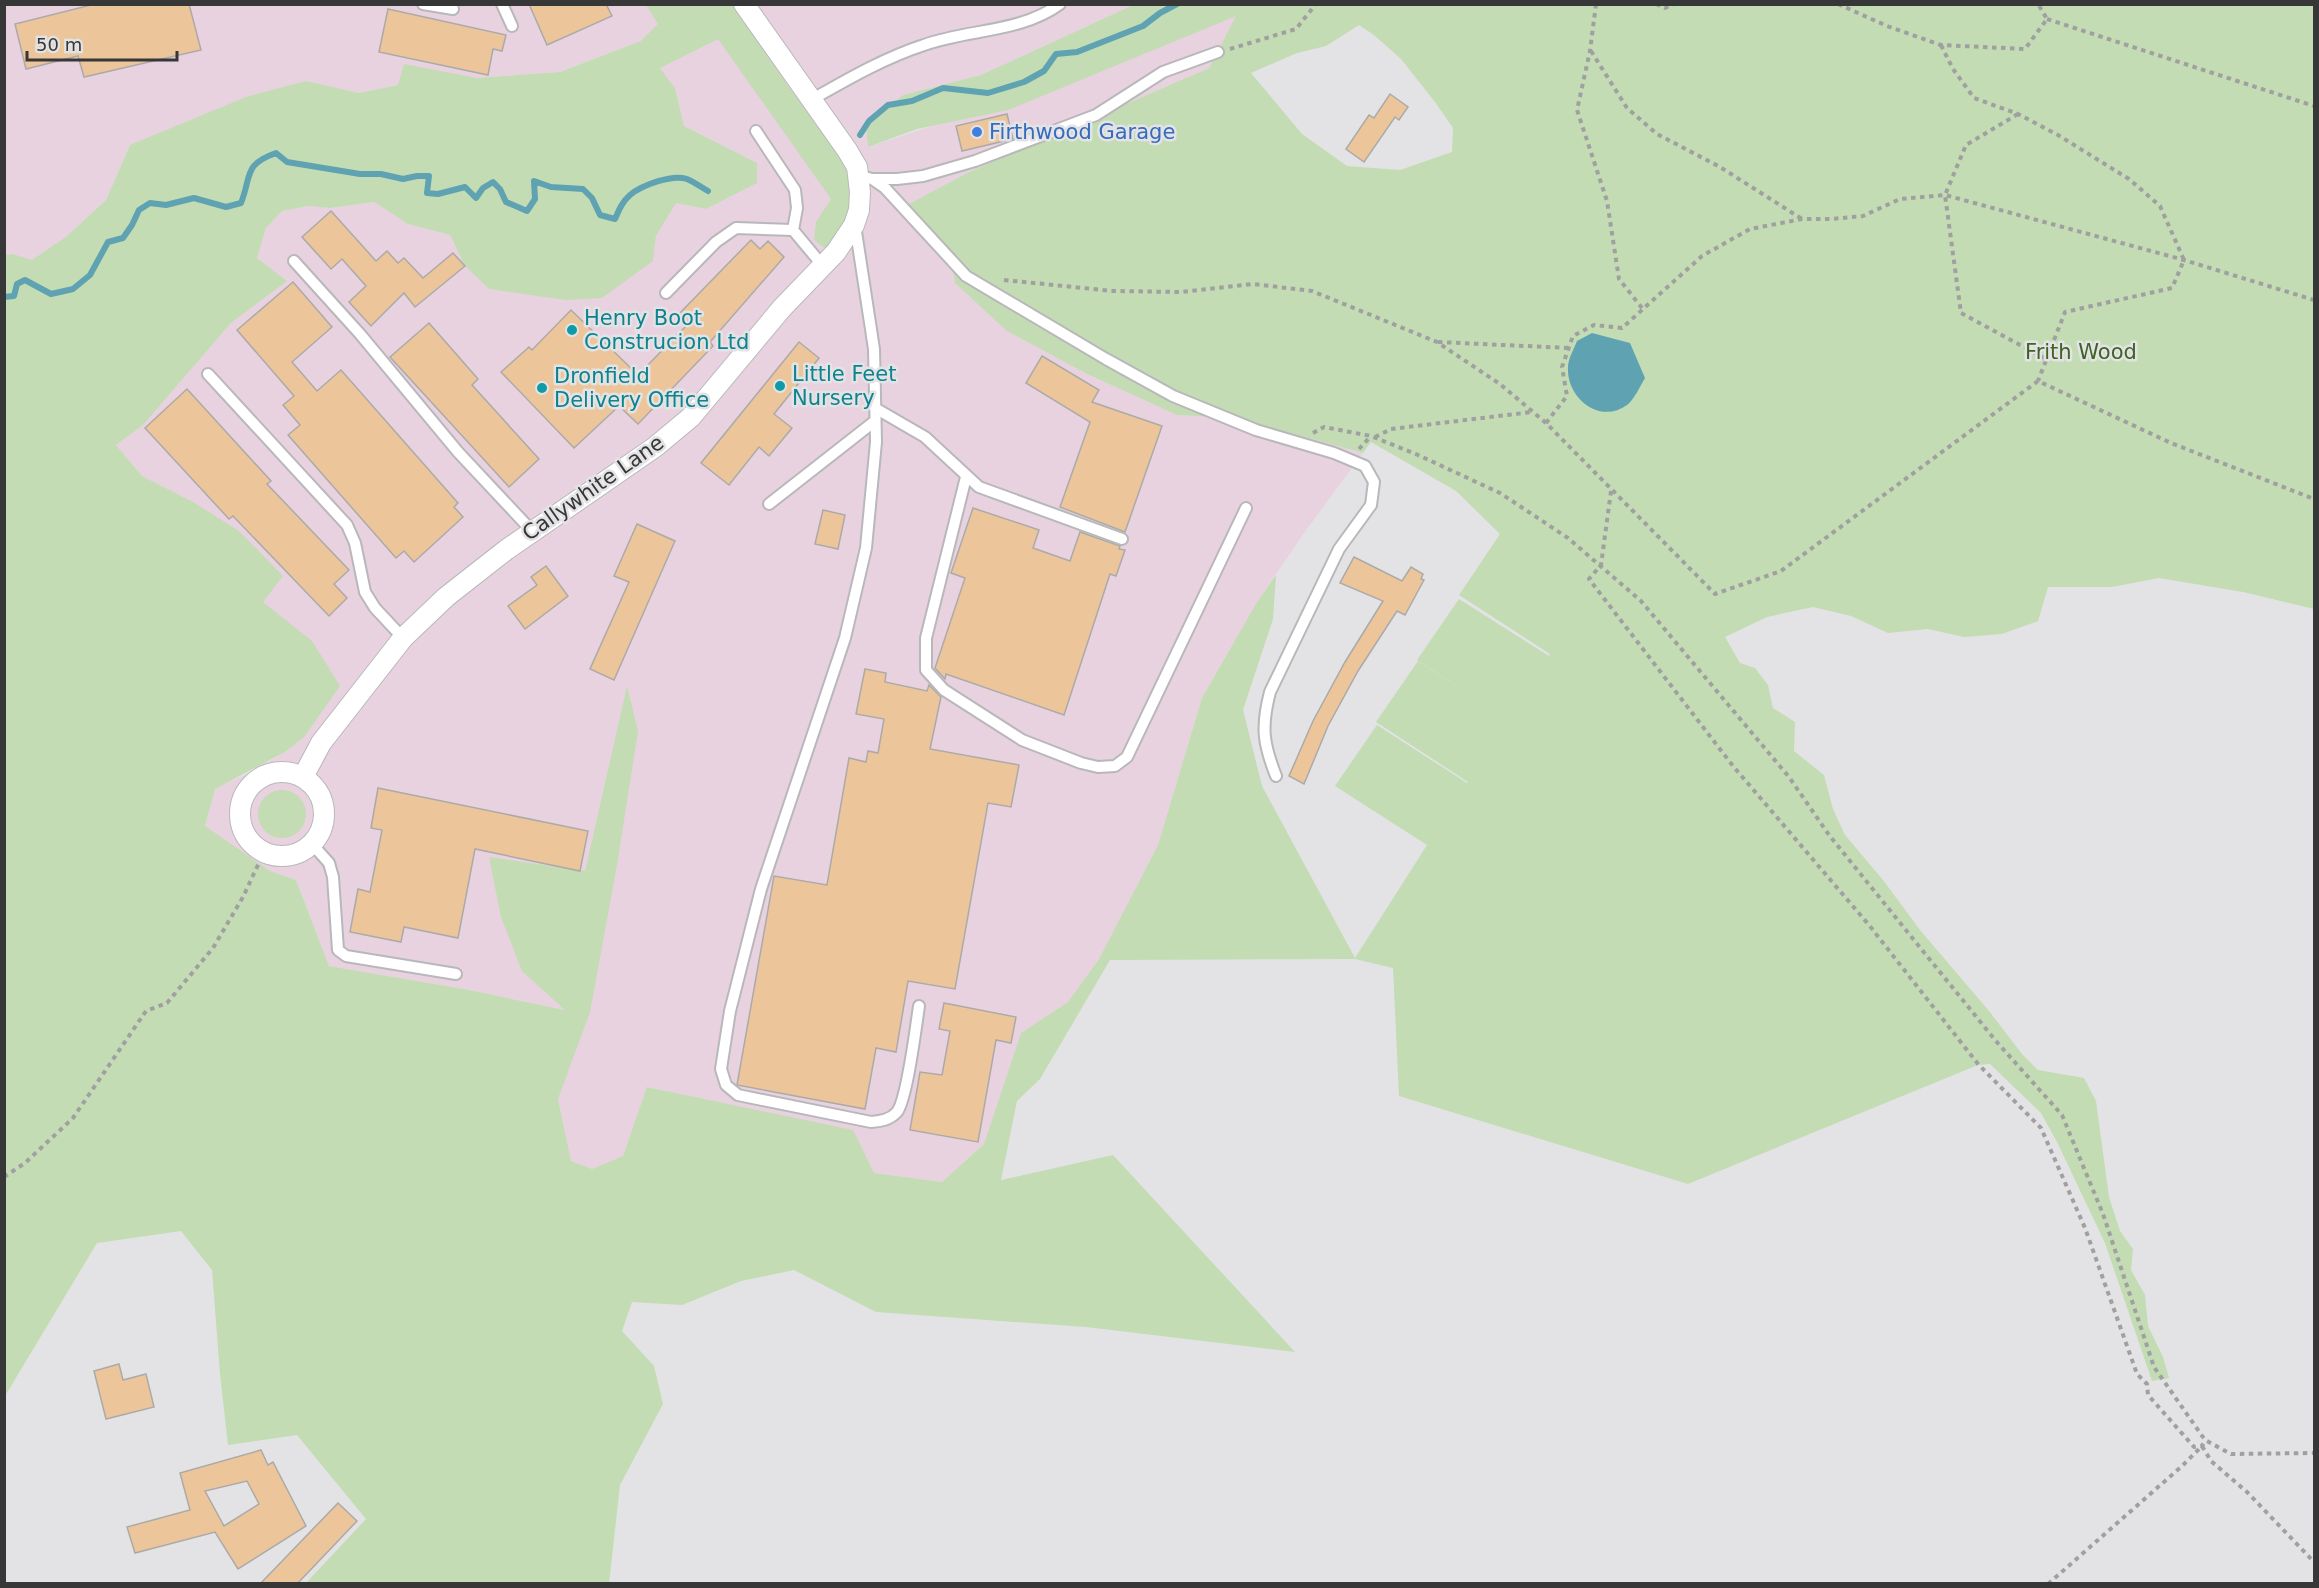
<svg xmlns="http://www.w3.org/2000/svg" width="2319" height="1588" viewBox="0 0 2319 1588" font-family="'DejaVu Sans',sans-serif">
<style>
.industrial{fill:#e8d2df}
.green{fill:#c3dcb4;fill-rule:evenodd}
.water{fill:#5fa3b2}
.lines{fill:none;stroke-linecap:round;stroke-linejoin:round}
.stream{stroke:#5fa3b2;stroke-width:6}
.building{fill:#ecc69a;stroke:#acaaa8;stroke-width:1.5;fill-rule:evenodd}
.service-casing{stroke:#b8b8ba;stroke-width:14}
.minor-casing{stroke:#b8b8ba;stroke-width:22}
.path{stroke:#a0a0a1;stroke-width:4;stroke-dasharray:4.5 4.5;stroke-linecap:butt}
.service{stroke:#fff;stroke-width:10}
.minor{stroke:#fff;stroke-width:20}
.shop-dot{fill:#3f7fe0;stroke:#e3e3e5;stroke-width:2}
.culture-dot{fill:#0f9aa8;stroke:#e3e3e5;stroke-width:2}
.labels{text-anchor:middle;stroke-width:5;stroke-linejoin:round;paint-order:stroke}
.shop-label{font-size:21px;fill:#366cbe;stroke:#e3e3e5;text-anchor:start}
.culture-label{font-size:21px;fill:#0d838f;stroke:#e3e3e5;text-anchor:start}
.park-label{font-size:21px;fill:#3e6323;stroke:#e3e3e5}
.street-label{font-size:21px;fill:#373738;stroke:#e3e3e5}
</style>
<rect width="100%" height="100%" fill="#e3e3e5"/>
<!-- industrial -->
<polygon class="industrial" points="4,5 1133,5 981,75 903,95 866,127 868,147 1103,70 1237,15 1209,68 969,172 909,204 951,253 1007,331 1085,373 1177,415 1236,418 1363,453 1304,533 1257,602 1202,698 1158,845 1099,959 1068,1002 1021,1033 984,1144 942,1182 874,1173 726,1104 648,1087 623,1156 592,1169 571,1161 558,1099 573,1056 617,865 627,687 585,871 489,858 566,1010 464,989 329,966 296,880 260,868 205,827 215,788 247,774 285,752 304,737 312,641 262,602 283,576 193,502 142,476 116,445 143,425 231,323 287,281 257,258 266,228 282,211 308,206 330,208 374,202 408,224 450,235 465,266 489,289 513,291 653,261 656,236 676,203 706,209 757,183 757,163 684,126 675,88 641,41 560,72 477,78 405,65 398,85 359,93 306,81 130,145 106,200 67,236 32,260 13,254 5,255"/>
<!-- green -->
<g class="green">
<path d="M646 5H732L788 86 841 158 851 184 853 217 827 250 814 240 816 222 831 199 718 39 660 68 675 88 684 126 757 163V183L706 209 676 203 656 236 653 261 602 298 566 300 489 289 465 266 450 235 408 224 374 202 330 208 308 206 282 211 266 228 257 258 287 281 231 323 143 425 116 445 142 476 193 502 239 531 283 576 263 602 312 641 340 686 304 737 285 752 215 789 205 826 270 871 296 880 329 966 464 989 565 1010 522 971 501 917 489 857 585 871 627 686 638 731 617 865 590 1012 558 1099 571 1161 592 1169 623 1156 647 1087 853 1130 874 1173 942 1182 984 1144 1021 1033 1068 1002 1099 959 1158 845 1202 698 1257 602 1276 575 1273 619 1243 710 1262 786 1355 958 1427 845 1335 786 1377 725 1467 783 1468 782 1376 722 1418 661 1508 719 1417 660 1459 599 1549 656 1550 654 1459 595 1500 534 1456 491 1371 442 1363 453 1236 418 1177 415 1085 373 1007 331 955 283 951 253 909 204 969 172 1209 68 1236 16 1008 110 917 129 868 147 866 127 903 95 981 75 1133 5H2314V609L2243 592 2159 578 2112 587H2048L2038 621 2002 634 1964 637 1928 629 1888 633 1851 616 1813 607 1767 617 1725 637 1740 663 1755 668 1768 685 1773 708 1795 722 1794 751 1824 775 1833 809 1845 835 1883 880 1920 930 1989 1011 2022 1054 2038 1070 2084 1078 2096 1101 2109 1197 2120 1231 2133 1249 2131 1270 2145 1295 2148 1326 2163 1357 2169 1378 2152 1381 2105 1243 2057 1142 2041 1113 1990 1064 1978 1065 1688 1184 1399 1096 1393 968 1355 959 1110 960 1040 1079 1017 1101 1001 1180 1113 1155 1295 1352 1086 1327 876 1312 794 1270 741 1281 682 1305 632 1302 622 1331 654 1366 663 1404 620 1485 609 1584 306 1583 366 1519 297 1435 228 1445 220 1374 212 1270 181 1231 97 1243 5 1396V255L13 254 32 260 67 236 106 200 130 145 246 97 306 81 359 93 398 85 404 64 477 78 560 72 641 41 658 24ZM1359 25 1374 35 1401 59 1435 102 1453 128 1452 152 1400 170 1347 166 1302 134 1251 73 1297 53 1326 46Z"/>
<circle cx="282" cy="814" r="24"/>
</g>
<!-- water -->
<path class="water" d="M1592 333 1630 343 1645 378C1640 386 1634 400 1627 405 1600 425 1566 398 1568 367 1568 359 1574 349 1577 341Z"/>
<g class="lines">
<!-- stream -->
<g class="stream">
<polyline points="860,135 869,121 888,105 912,101 943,88 988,93 1024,82 1044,71 1056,54 1077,52 1143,26 1160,13 1177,4"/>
<path d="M4 297 14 296 17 284 25 280 51 294 73 289 90 275 108 242 123 238 132 225 139 210 150 203 166 205 194 198 226 207 241 203C252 175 243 165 276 153L287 162 360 174H381L403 179 417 176H429L427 193 438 194 465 187 476 198 483 188 493 182 500 189 506 202 527 211 535 199 534 181 551 187 583 189 592 198 600 215 615 219C619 210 622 202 630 195 642 185 672 174 687 179 694 182 701 187 708 191"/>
</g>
</g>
<!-- building -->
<g class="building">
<polygon points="95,4 189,4 201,50 84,77 78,56 26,69 15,24"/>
<polygon points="529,4 606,4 612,16 547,45"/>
<polygon points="388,9 506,35 502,51 493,49 488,75 379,52"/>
<polygon points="1390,94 1408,107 1399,120 1395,117 1364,162 1346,149 1369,115 1374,118"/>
<polygon points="1007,114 1013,139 962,151 956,126"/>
<polygon points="331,211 376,261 387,251 398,263 404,258 423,278 453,253 465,266 415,307 404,293 371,326 349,302 366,286 342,259 331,269 302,237"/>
<polygon points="751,240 760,249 768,241 784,257 710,342 713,346 638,424 619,406 574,448 501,372 529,347 532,350 571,310 638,375 689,323 679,314"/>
<polygon points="293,282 332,327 292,362 317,391 341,370 458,503 454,507 463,517 414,562 404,551 396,558 288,435 300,425 283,405 294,396 237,330"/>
<polygon points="429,323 478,379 472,385 539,459 509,487 390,357"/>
<polygon points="799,342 819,358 774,414 792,428 769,456 759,447 729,485 701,463"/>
<polygon points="1042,356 1099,390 1092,402 1162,426 1125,532 1060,507 1090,422 1026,383"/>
<polygon points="187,389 271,481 267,484 349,570 334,584 347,598 329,616 233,516 229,519 145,428"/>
<polygon points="973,508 1039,530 1033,548 1070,561 1080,532 1120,546 1119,549 1125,550 1116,576 1110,574 1064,715 946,674 945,679 935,668 965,578 951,573"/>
<polygon points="823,510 845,515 838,549 815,544"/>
<polygon points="637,524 675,541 614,680 590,669 629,582 614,576"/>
<polygon points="1354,557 1402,581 1411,567 1423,574 1421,579 1424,580 1405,615 1397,611 1358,671 1328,726 1304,784 1289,776 1313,721 1345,662 1383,601 1340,583"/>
<polygon points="546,566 568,596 525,629 508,606 537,585 531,577"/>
<polygon points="865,669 886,673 885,682 927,691 929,685 941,697 930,749 1019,765 1011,807 988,803 955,989 908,981 896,1052 876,1048 865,1109 737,1085 774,876 827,885 849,758 866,762 868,751 878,753 884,719 856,714"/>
<polygon points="378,788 588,831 580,871 475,849 458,938 404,927 401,942 350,932 358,889 370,892 382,830 371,828"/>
<polygon points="944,1003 1016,1017 1011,1043 996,1040 978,1142 910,1130 920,1072 942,1075 950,1031 939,1029"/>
<polygon points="119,1364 123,1380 146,1374 154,1407 106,1419 94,1371"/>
<path d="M261 1450 268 1465 273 1462 306 1526 238 1569 215 1532 135 1553 127 1527 190 1510 180 1473ZM247 1481 259 1504 224 1526 205 1491Z"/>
<polygon points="338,1503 357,1521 297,1584 260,1584"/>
</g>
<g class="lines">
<defs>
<g id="service">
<polyline points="423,4 453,9"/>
<polyline points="502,4 512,26"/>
<path d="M811 100C848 79 884 58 924 45 968 29 1020 33 1060 4"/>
<polyline points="756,131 795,190 797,208 793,230 823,266"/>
<path d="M858 175 872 179 885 188 966 276 1106 359 1173 396 1256 430 1334 453 1365 466 1374 482 1371 505 1339 549 1270 692C1261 727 1263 743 1276 776"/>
<polyline points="872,179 897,179 923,176 975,161 1096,115 1163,72 1218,52"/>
<path d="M855 225 874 349 876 442 866 548 845 638 761 889 730 1011 721 1069 726 1085 738 1095 871 1122C881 1121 890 1120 897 1112 907 1099 916 1026 919 1006"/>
<polyline points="294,261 360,334 458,452 532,531"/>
<polyline points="666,293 716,242 736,228 793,230"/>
<polyline points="208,374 347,525 355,543 365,592 375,608 403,638"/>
<polyline points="875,408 925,437 979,487 1122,539"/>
<polyline points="966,477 926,638 926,670 944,690 1022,740 1081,763 1098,767 1115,766 1127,757 1246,508"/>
<polyline points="769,504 875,421"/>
<polyline points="312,844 329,863 333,877 338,950 346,956 456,974"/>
</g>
<g id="minor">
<circle cx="282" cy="814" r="42"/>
<polyline points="303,777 321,743 403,638 446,597 506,550 655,447 691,417 782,308 836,252 854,225 859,210 860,192 858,175 857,167 847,150 744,4"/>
</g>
</defs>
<!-- service casing -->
<use href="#service" class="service-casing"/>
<!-- minor casing -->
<use href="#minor" class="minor-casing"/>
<!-- path -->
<g class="path">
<polyline points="1596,4 1590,51 1577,110 1607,201 1619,279 1642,308"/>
<polyline points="1656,4 1665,8 1674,4"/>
<polyline points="1838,4 1887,26 1941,45 2025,49 2047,19 2038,4"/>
<polyline points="2047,19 2314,106"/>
<polyline points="1941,45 1953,69 1974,98 2018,114 2058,135 2129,179 2160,206 2184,260 2172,288 2065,312 2038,381"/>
<polyline points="1230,49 1296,29 1316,4"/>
<polyline points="1591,51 1627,108 1657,134 1720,167 1802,219"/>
<polyline points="2018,114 1966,145 1945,195 1961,313 2046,359"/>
<polyline points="1004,280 1113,291 1181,292 1253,284 1312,291 1437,342 1500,384 1546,423 1715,594 1781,571 2038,381 2171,443 2314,499"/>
<polyline points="1438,342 1569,348"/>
<polyline points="1546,423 1567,396 1562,367 1573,336 1594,325 1622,328 1702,256 1750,229 1802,219 1831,219 1863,216 1900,199 1945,195 2184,260 2314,300"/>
<polyline points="1313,433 1324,427 1371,436 1418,455 1500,493 1568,538 1641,601 1789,777 1829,835 1995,1040 2062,1115 2103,1214 2154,1367 2205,1440 2231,1454 2314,1453"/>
<polyline points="1375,437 1391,429 1532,412"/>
<polyline points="1359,449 1370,437"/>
<polyline points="1611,491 1601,565 1589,579 1733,766 1869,925 1978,1064 2041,1128 2085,1228 2137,1374 2147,1384 2148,1395 2194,1447 2202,1446 2205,1440"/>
<polyline points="4,1177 25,1163 73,1118 146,1011 167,1003 213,948 243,897 264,852"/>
<polyline points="2048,1584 2182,1466 2202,1446 2211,1461 2247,1492 2314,1562"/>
</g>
<!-- service -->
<use href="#service" class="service"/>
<!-- minor -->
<use href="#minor" class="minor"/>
</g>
<!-- markers -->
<circle class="shop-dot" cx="977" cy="132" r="6"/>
<g class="culture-dot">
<circle cx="572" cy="330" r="6"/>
<circle cx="780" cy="386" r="6"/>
<circle cx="542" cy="388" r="6"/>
</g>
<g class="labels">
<!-- shop labels -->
<g class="shop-label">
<text x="989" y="139">Firthwood Garage</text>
</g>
<!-- culture labels -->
<g class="culture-label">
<text x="584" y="325">Henry Boot<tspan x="584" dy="24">Construcion Ltd</tspan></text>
<text x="792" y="381">Little Feet<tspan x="792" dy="24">Nursery</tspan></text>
<text x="554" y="383">Dronfield<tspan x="554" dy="24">Delivery Office</tspan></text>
</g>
<!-- park labels -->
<g class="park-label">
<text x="2081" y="359">Frith Wood</text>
</g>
<!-- street labels -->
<g class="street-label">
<text transform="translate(593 488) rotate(-35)" y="7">Callywhite Lane</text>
</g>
</g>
<!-- border -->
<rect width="2319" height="1588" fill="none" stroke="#373738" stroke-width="12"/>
<!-- scale -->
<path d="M27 51v9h150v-9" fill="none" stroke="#373738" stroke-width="3"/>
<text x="36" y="51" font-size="18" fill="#373738" stroke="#e3e3e5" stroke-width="4.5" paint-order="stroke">50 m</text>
</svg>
